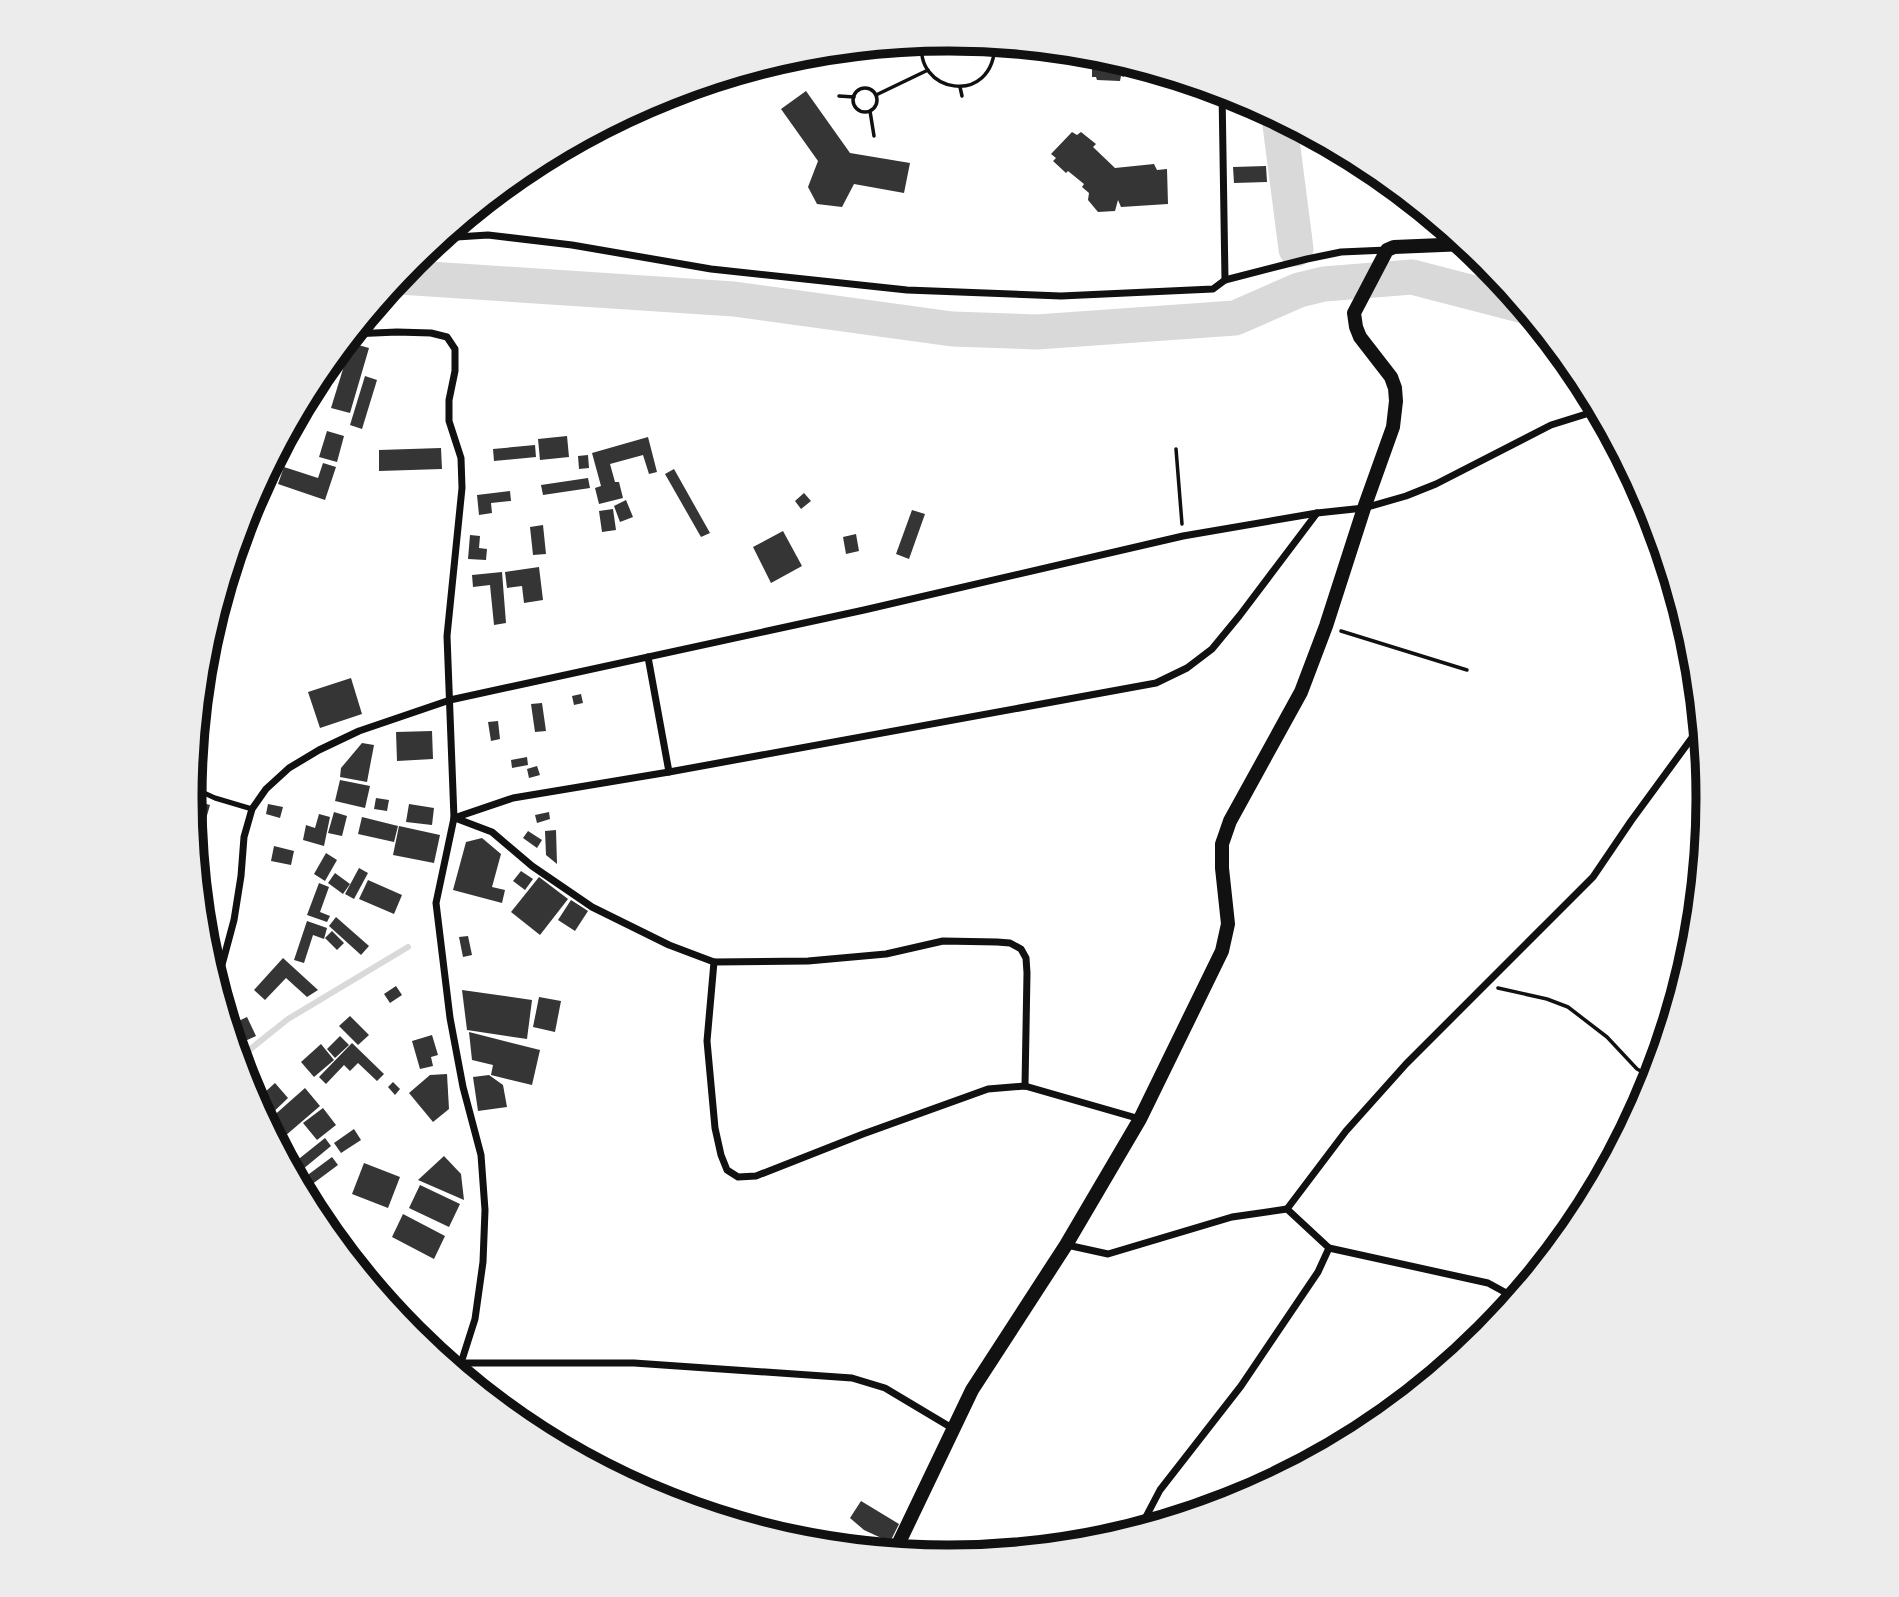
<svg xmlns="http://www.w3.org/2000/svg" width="1899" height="1597" viewBox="0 0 1899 1597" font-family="'DejaVu Sans',sans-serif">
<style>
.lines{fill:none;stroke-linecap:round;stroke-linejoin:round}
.stream{stroke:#d9d9d9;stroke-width:6}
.river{stroke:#d9d9d9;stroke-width:35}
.building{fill:#353535}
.path{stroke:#111;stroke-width:3.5}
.service{stroke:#111;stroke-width:5}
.minor{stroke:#111;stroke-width:7}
.secondary{stroke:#111;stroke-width:14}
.rim{fill:none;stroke:#111;stroke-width:9}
</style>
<rect width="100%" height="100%" fill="#fff"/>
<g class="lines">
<!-- stream -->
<polyline class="stream" points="238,1059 288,1019 408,947"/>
<!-- river -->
<g class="river">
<polyline points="1279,117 1296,249"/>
<polyline points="399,277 734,299 952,329 1037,332 1235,318 1299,290 1324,284 1412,277 1524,306"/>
</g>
</g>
<!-- building -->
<g class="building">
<polygon points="1087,52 1098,53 1130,63 1131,67 1125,68 1124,77 1121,76 1120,81 1097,80 1096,77 1092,77 1092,68 1088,68"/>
<polygon points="806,91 850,153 910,163 904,193 854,184 842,207 817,204 808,187 818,161 781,109"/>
<polygon points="1072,132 1077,135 1081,132 1096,144 1093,147 1115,168 1154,164 1157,170 1167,169 1168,204 1121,207 1118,200 1115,211 1098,212 1088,200 1089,193 1082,187 1084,184 1068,171 1066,173 1053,161 1056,158 1051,154"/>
<polygon points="1266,166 1267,182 1234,183 1233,167"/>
<polygon points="351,343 369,348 350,413 331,408"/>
<polygon points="365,376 377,380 362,429 350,425"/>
<polygon points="327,431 344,436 337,462 319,457"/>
<polygon points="567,436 569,457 540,460 538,439"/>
<polygon points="648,437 657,472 649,474 643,455 610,464 615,482 619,482 623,498 599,504 595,488 601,486 592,453"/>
<polygon points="535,445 536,457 494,461 493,449"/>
<polygon points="441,448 442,469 379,471 379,450"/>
<polygon points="588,455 589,468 579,469 578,456"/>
<polygon points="323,463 336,467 325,500 278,484 284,467 318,478"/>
<polygon points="674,469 710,533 701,537 665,474"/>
<polygon points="588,478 590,488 543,495 541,485"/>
<polygon points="510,491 511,501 491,503 492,513 479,515 477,495"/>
<polygon points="804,493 811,501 801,509 795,501"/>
<polygon points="626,500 633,517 620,522 614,506"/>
<polygon points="613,509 616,530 602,532 599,511"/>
<polygon points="912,510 925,514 909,559 896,554"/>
<polygon points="543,525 546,554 533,555 530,527"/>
<polygon points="783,531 802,566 771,583 753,547"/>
<polygon points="856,534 859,551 846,554 843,537"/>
<polygon points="470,535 480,536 479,548 487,549 486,560 468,559"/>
<polygon points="539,567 543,600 524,603 522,586 507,588 505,572"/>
<polygon points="502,572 506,623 494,625 490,585 473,587 472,575"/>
<polygon points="351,678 362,714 320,728 308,692"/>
<polygon points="581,694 583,703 574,705 572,696"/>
<polygon points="542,703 546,731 535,732 531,704"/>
<polygon points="498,721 500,739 491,741 488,722"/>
<polygon points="432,731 433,759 397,761 396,732"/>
<polygon points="362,743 374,745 367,782 340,777 341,768"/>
<polygon points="527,757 528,765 512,768 511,760"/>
<polygon points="537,766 540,775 529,778 527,769"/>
<polygon points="340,780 370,786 365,808 335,801"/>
<polygon points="376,798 389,800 387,811 374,809"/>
<polygon points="196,801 210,805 202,833 193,830 191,815"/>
<polygon points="268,804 283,807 280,818 266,814"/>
<polygon points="409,804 434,808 432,825 406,822"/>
<polygon points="334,812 347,816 342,836 328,833"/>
<polygon points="549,812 550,819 537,823 535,815"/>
<polygon points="319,814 330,817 324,846 303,840 306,825 315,828"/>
<polygon points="362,817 398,826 394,842 358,834"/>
<polygon points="399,826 440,835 434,863 393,855"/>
<polygon points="556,830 557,864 546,855 545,831"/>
<polygon points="528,831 542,840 537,848 523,838"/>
<polygon points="482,838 501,854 492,887 505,890 502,903 453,890 466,842"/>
<polygon points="274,846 294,851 291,865 271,861"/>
<polygon points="326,853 337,860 325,881 314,874"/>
<polygon points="359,868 368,873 354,899 345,894"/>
<polygon points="521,871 533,879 525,890 513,881"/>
<polygon points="335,873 350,884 343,894 328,883"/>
<polygon points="539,877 568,899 540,935 511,912"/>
<polygon points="368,880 402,895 394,914 359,899"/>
<polygon points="319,883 329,887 320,912 330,916 327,922 307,915"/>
<polygon points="571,900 588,911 575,931 558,920"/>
<polygon points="336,917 369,946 361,955 329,926"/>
<polygon points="307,921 327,928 324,939 313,935 304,963 294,960"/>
<polygon points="332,931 344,943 337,950 325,938"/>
<polygon points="468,936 472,955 463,957 459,937"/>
<polygon points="283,958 318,990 307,997 286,978 265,1000 254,990"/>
<polygon points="396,986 402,995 390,1003 384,994"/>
<polygon points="462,990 532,1000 527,1039 467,1030"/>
<polygon points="539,997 561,1001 555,1032 533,1027"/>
<polygon points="350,1016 369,1035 358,1045 339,1026"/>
<polygon points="247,1017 256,1036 234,1046 228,1026"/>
<polygon points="469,1032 540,1050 532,1085 491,1075 493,1065 472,1060"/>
<polygon points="432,1035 438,1055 431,1057 433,1066 420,1069 412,1041"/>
<polygon points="340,1036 349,1045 335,1058 327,1049"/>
<polygon points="352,1043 384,1074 377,1081 358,1063 350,1071 344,1065 326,1084 319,1077"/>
<polygon points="321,1044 334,1060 314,1077 301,1062"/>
<polygon points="447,1074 449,1109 433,1122 409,1093 430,1075"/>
<polygon points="489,1075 503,1085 507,1107 478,1111 473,1077"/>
<polygon points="393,1082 400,1089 395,1095 388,1087"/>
<polygon points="275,1083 288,1098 264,1121 254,1102"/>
<polygon points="305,1088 320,1106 285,1136 270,1119"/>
<polygon points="323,1108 336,1125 317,1140 303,1123"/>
<polygon points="354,1129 361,1140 341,1153 334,1143"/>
<polygon points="325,1138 331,1146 297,1174 290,1166"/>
<polygon points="444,1156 461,1174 464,1200 418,1180"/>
<polygon points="332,1157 338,1165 311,1185 305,1177"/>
<polygon points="364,1163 400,1177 388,1208 352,1194"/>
<polygon points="420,1185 460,1204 449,1227 409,1208"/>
<polygon points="403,1214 445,1236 434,1259 392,1237"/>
<polygon points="861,1501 899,1524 890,1542 864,1530 850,1518"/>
</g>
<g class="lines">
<!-- path -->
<g class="path">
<path d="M923 41C911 91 994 110 995 43"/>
<polyline points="995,48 1041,48"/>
<polyline points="960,87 962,96"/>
<circle cx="865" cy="100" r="12"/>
<polyline points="876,95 928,70"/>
<polyline points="839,96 854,97"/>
<polyline points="870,111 874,136"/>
<polyline points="1176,449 1182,524"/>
<polyline points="1341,631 1467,670"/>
<polyline points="1498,988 1547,999 1568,1007 1607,1037 1637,1069 1655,1079"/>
</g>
<!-- service -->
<polyline class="service" points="191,787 215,798 252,809"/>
<!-- minor -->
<g class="minor">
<polyline points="1222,91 1225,280"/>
<polyline points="1311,142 1327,143"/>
<polyline points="441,238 488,235 572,245 711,269 907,290 1061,296 1213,289 1225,280 1307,259 1341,252 1387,250"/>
<polyline points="352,334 397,332 431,333 447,337 455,349 455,371 449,400 449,421 461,458 462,488 447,636 454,818 436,903 450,1018 463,1087 481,1155 485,1210 483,1262 475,1319 461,1363 457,1372"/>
<polyline points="648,657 669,772"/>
<polyline points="454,818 513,798 669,772 1156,683 1187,668 1212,649 1240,615 1317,513"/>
<polyline points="455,818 492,832 532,866 592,907 669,945 714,962 808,961 886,954 943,941 997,942 1010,943 1021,949 1026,958 1027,973 1025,1086"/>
<polyline points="714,962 707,1041 715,1128 721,1155 727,1170 738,1177 756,1176 863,1134 988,1089 1025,1086 1140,1119"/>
<polyline points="216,987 234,920 241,876 244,837 252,809 266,789 289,768 319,750 359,731 450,700 864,610 1183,536 1317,513 1364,508 1406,496 1436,484 1551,425 1599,410"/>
<polyline points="1067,1245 1108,1254 1232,1217 1287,1209 1346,1131 1406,1064 1593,877 1631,821 1702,724"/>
<polyline points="1329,1248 1488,1283 1510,1295 1512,1305"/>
<polyline points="461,1363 634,1363 852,1378 885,1388 952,1428"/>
<polyline points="1138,1532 1160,1490 1241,1386 1318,1272 1329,1248 1287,1209"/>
</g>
<!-- secondary -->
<polyline class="secondary" points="894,1553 972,1390 1066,1245 1140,1119 1222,951 1228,924 1222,868 1222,844 1230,821 1301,692 1326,626 1364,508 1393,427 1396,401 1395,388 1391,377 1360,337 1356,327 1354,313 1387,250 1394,247 1466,244"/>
</g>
<!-- crop -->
<path d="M0 0H1899V1597H0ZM202 798a747 747 0 1 1 1494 0a747 747 0 1 1-1494 0Z" fill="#ececec" fill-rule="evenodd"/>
<path class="rim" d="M202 798a747 747 0 1 1 1494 0a747 747 0 1 1-1494 0Z"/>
</svg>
